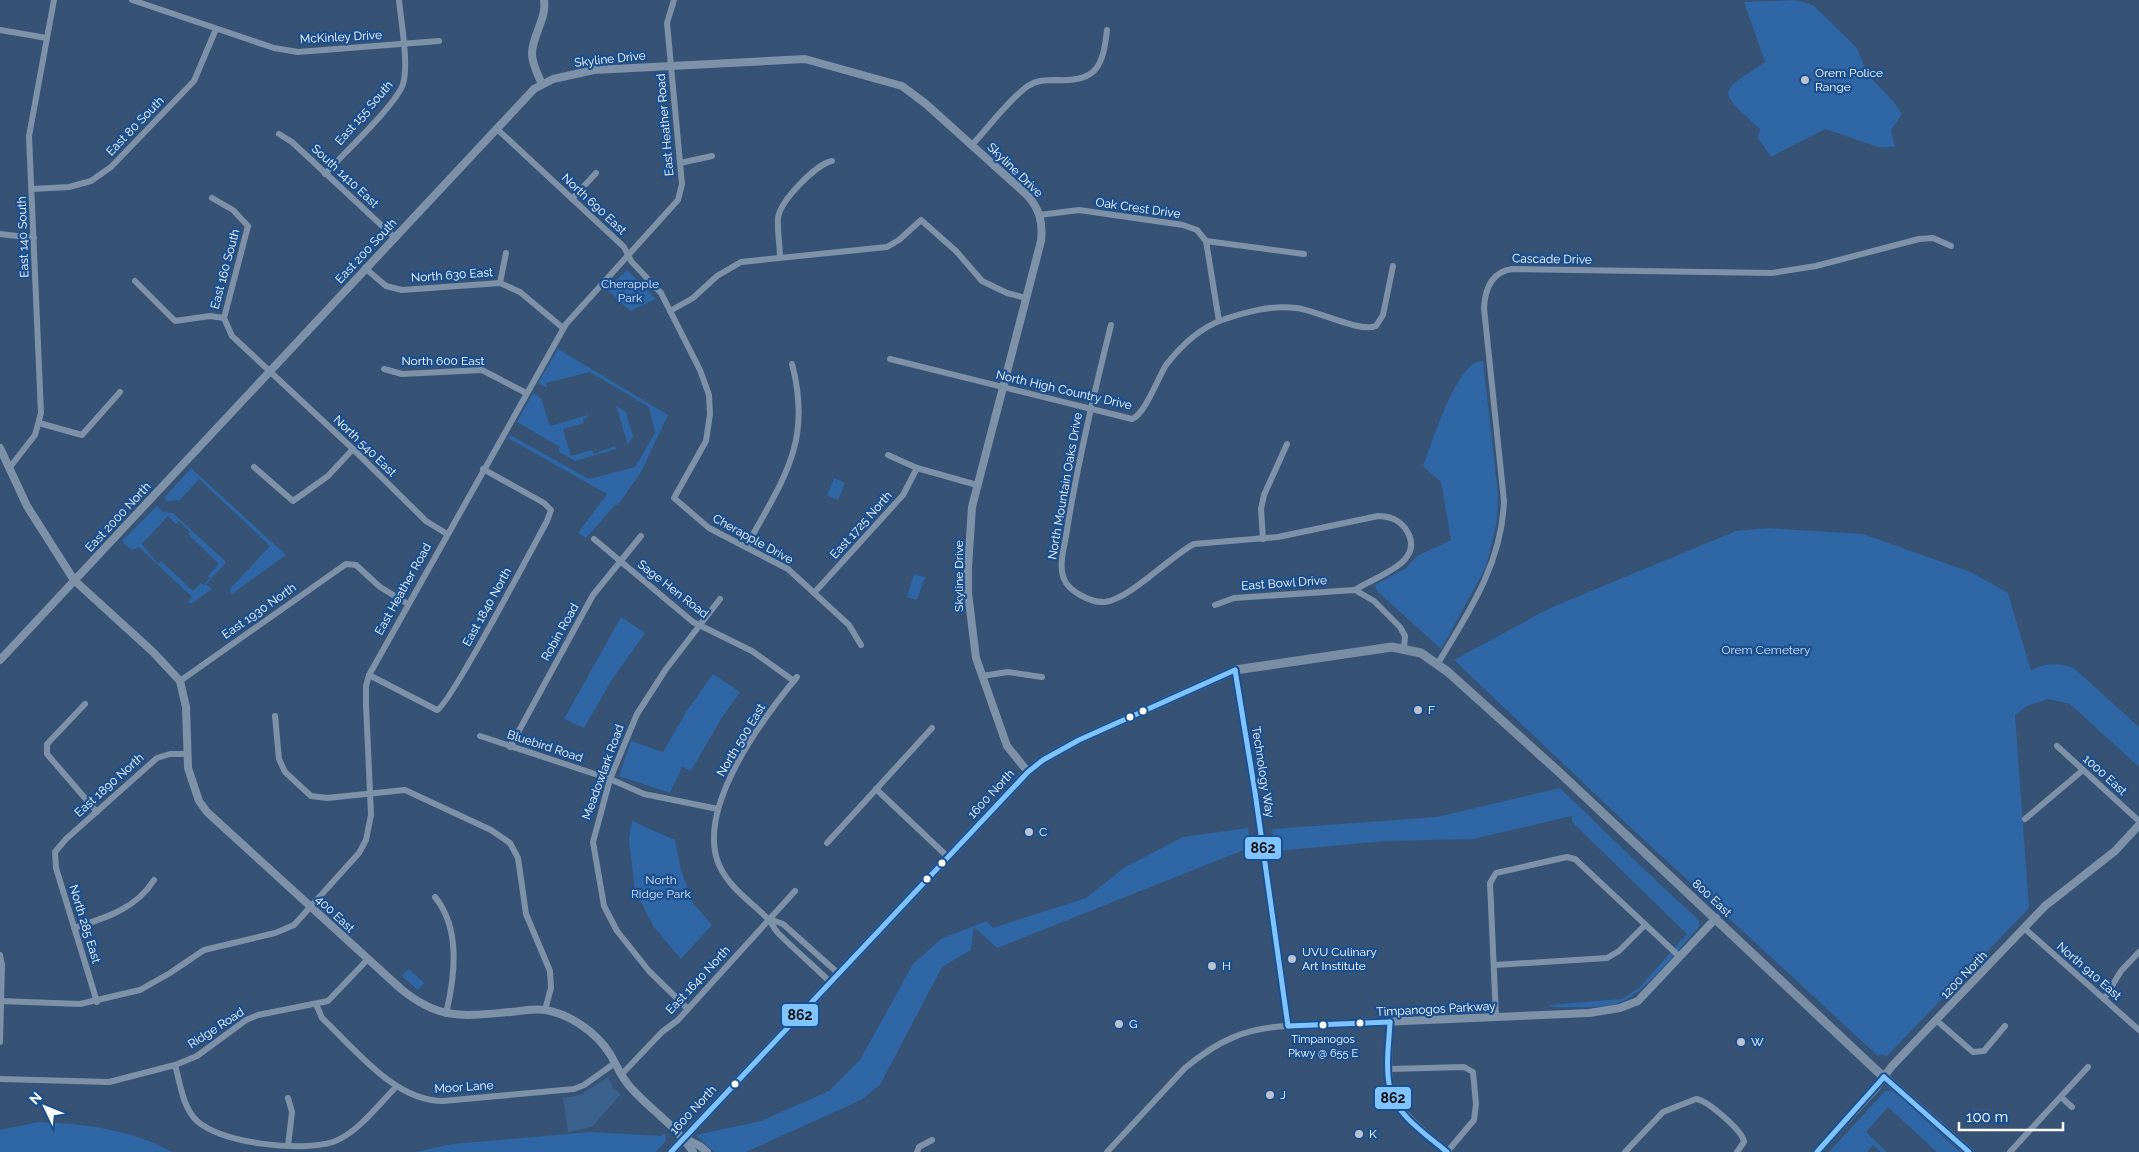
<svg xmlns="http://www.w3.org/2000/svg" width="2139" height="1152" viewBox="0 0 2139 1152" font-family="Raleway,sans-serif">
<style>
.green{fill:#2f66a5;fill-rule:evenodd}
.water{fill:#3b618d}
.lines{fill:none;stroke-linecap:round;stroke-linejoin:round}
.minor{stroke:#7d92a8;stroke-width:6}
.tertiary{stroke:#7d92a8;stroke-width:8}
.secondary{stroke:#798da4;stroke-width:9}
.bus-1-casing{stroke:#1b4f8f;stroke-width:9}
.bus-1{stroke:#80c4ff;stroke-width:5}
.poi-dot{fill:#b9c2ce;stroke:#1b4f8f;stroke-width:2}
.bus-dot{fill:#fff;stroke:#1b4f8f;stroke-width:2}
.labels{text-anchor:middle;stroke-width:4.5;stroke-linejoin:round;paint-order:stroke}
.bus-label{font-size:11px;fill:#fff;stroke:#1b4f8f}
.street-label{font-size:12px;fill:#fff;stroke:#1b4f8f}
.poi-label{font-size:12px;fill:#fff;stroke:#1b4f8f;text-anchor:start}
.park-label{font-size:12px;fill:#cfe3fa;stroke:#1b4f8f}
.line-badge{stroke:#1b4f8f;stroke-width:2}
.pale-badge-label{font-size:14px;text-anchor:middle;font-weight:bold;fill:#111}
</style>
<rect width="100%" height="100%" fill="#365274"/>
<!-- green -->
<g class="green">
<path d="M1797 0 1813 5 1857 48 1868 75 1894 102 1902 114 1891 130 1895 147H1878L1825 129 1771 157 1758 138 1760 129C1717 89 1717 94 1765 62L1744 2Z"/>
<polygon points="627,270 656,299 630,311 607,289"/>
<polygon points="558,349 668,415 641,472 618,505 616,504 586,538 578,533 607,494 508,438 510,435 589,479 635,467 655,433 649,407 590,372 546,383 547,388 538,383"/>
<path d="M1483 361 1498 494 1497 521 1486 567 1441 649 1377 591 1375 585 1406 568 1417 556 1451 540 1441 482 1423 466C1432 444 1457 359 1483 361Z"/>
<polygon points="533,393 541,398 550,426 588,415 588,417 583,419 584,423 563,429 571,456 592,450 594,454 615,446 616,449 575,461 558,451 560,447 517,422"/>
<polygon points="616,406 626,412 633,437 628,445"/>
<polygon points="191,468 286,555 232,594 229,590 270,546 199,479 180,500 167,501 164,498"/>
<polygon points="834,478 845,483 838,500 827,495"/>
<path d="M157 506 163 512 173 513 225 561V564L206 584 212 589 191 604 188 602 192 597 139 547 132 550 122 541ZM168 516 176 524 179 521 190 532 188 534 219 564 208 576 210 578 204 585 201 583 193 591 161 561 158 564 142 544Z"/>
<path d="M1767 528 1863 534 1973 573 2008 593 2031 671C2042 662 2061 663 2074 668L2139 727V767L2070 704 2048 699 2027 706 2015 715 2029 908 1886 1057 1883 1054 1878 1056 1615 813 1454 660 1550 608 1736 531Z"/>
<polygon points="914,574 925,577 917,600 907,597"/>
<polygon points="621,617 645,633 611,681 584,728 564,719"/>
<polygon points="713,674 740,692 721,719 691,771 682,767 670,793 619,776 631,741 663,752 686,712"/>
<path d="M1560 788C1606 832 1651 877 1699 920V927C1680 947 1643 996 1618 1003 1598 1009 1574 1007 1553 1007L1548 1005 1622 999 1640 987 1687 934 1572 822V816L1473 839 1387 841 1275 851 1272 829 1437 817Z"/>
<polygon points="632,821 675,840 681,870 693,903 712,925 681,959 654,927 635,891 629,839"/>
<polygon points="1248,828 1251,847 997,948 974,927 971,950 942,967 880,1085 861,1100 746,1152 714,1152 696,1135 761,1121 829,1091 860,1060 913,964 941,939 987,921 993,928 1086,898 1125,867 1183,837"/>
<polygon points="409,969 424,983 418,990 402,976"/>
<polygon points="1885,1091 1891,1091 1900,1097 1960,1152 1937,1152 1888,1107 1866,1132 1887,1152 1881,1152 1873,1145 1867,1152 1829,1152"/>
<path d="M39 1122C86 1124 130 1129 172 1152H0V1130Z"/>
<polygon points="590,1132 661,1136 665,1133 666,1141 656,1152 416,1152 452,1144"/>
</g>
<!-- water -->
<polygon class="water" points="608,1077 613,1088 621,1094 592,1127 568,1132 563,1098 580,1095"/>
<g class="lines">
<!-- minor -->
<g class="minor">
<polyline points="132,0 274,48 298,52 439,41"/>
<polyline points="0,30 47,38"/>
<polyline points="496,128 624,247 631,261 661,293 700,370 709,395 710,414 706,441 674,498 709,528 788,569 849,625 861,645"/>
<polyline points="279,134 292,142 394,237"/>
<path d="M972 145C986 130 1012 96 1028 86 1037 80 1046 80 1057 80 1097 82 1103 66 1107 30"/>
<polyline points="680,163 712,156"/>
<path d="M325 174C342 155 397 104 403 84 409 65 401 21 399 0"/>
<polyline points="32,189 69,187 91,181 111,167 194,81 216,29"/>
<polyline points="212,198 233,210 248,226 224,318"/>
<polyline points="572,199 596,173"/>
<polyline points="1039,215 1079,210 1183,225 1197,230 1206,241 1219,321"/>
<polyline points="0,234 34,238"/>
<polyline points="1206,241 1304,254"/>
<path d="M780 257C780 245 777 231 778 218 780 201 816 164 832 161"/>
<polyline points="365,268 386,286 402,290 500,283 520,292 563,328"/>
<polyline points="135,281 175,321 210,316 224,318"/>
<polyline points="500,283 506,253"/>
<polyline points="670,311 693,298 717,276 741,262 887,247 899,240 921,220 956,251 982,281 1007,293 1026,298"/>
<polyline points="224,318 232,336 353,449 426,521 447,534"/>
<path d="M1111 325C1094 393 1078 460 1067 530 1065 545 1058 565 1064 579 1069 592 1092 603 1105 602 1130 599 1169 557 1194 544L1278 537 1378 516C1389 516 1398 519 1405 528 1429 562 1377 575 1355 590"/>
<path d="M890 359 1132 419C1145 414 1158 378 1166 365 1180 347 1200 328 1222 320 1246 312 1270 305 1296 308 1317 310 1359 333 1376 326L1383 315 1393 266"/>
<polyline points="384,369 402,374 482,370 526,393"/>
<polyline points="39,423 82,435 120,392"/>
<polyline points="888,455 917,468 977,485"/>
<polyline points="10,467 35,435 41,413 29,136 54,0"/>
<polyline points="254,467 293,501 328,476 353,449"/>
<polyline points="594,539 693,622 752,651 794,681"/>
<polyline points="1263,539 1261,509 1264,495 1287,444"/>
<path d="M746 547C782 481 813 443 792 364"/>
<polyline points="814,593 903,495 917,468"/>
<polyline points="1215,605 1234,598 1355,590 1374,601 1400,627 1405,636 1404,648"/>
<path d="M1438 663C1469 612 1502 563 1504 501L1484 308C1485 289 1492 272 1512 269L1772 273 1816 266 1919 239 1933 238 1951 246"/>
<path d="M369 675 437 710C450 705 534 545 547 521L551 510 544 503 483 469"/>
<polyline points="982,676 1008,672 1042,677"/>
<path d="M797 677C763 718 693 811 720 867 730 888 750 901 766 917 772 922 774 930 780 935 796 951 814 966 830 982"/>
<polyline points="180,681 346,564 356,565 380,587 408,604"/>
<polyline points="85,704 47,744 47,754 97,812"/>
<polyline points="275,716 279,759 285,772 311,796 327,798 405,790 491,830 510,843 518,858 526,914 550,971 551,988 545,1010"/>
<polyline points="480,736 610,779 644,794 718,809"/>
<polyline points="2057,746 2139,821"/>
<polyline points="510,747 593,595 641,536"/>
<polyline points="876,789 948,857"/>
<polyline points="2025,819 2083,770"/>
<polyline points="827,843 932,728"/>
<path d="M435 897C461 929 455 976 446 1014"/>
<polyline points="769,919 783,924 838,973"/>
<path d="M74 928C105 918 136 909 154 880"/>
<polyline points="2024,928 2139,1030"/>
<polyline points="0,955 2,965 0,1042"/>
<polyline points="1494,965 1607,958 1619,951 1645,925"/>
<polyline points="2104,999 2121,971 2139,952"/>
<polyline points="0,1001 80,1004 140,990 170,973 204,950 275,933 294,925 359,853 366,840 371,815 366,704 366,686 369,675 566,324 678,200 682,184 667,23 674,0"/>
<polyline points="97,1002 56,868 55,852 66,839 157,758 170,754 188,754"/>
<path d="M316 1004 322 1018C356 1050 395 1101 443 1101L574 1089 584 1085 615 1063"/>
<polyline points="688,1009 649,971 617,931 604,906 593,842 610,779 637,714 666,669 720,599"/>
<polyline points="1496,1017 1490,883 1496,873 1567,857 1575,859 1680,957"/>
<polyline points="1936,1020 1973,1052 1984,1051 2005,1026"/>
<path d="M175 1065C180 1083 183 1108 197 1121 224 1144 301 1152 333 1142 358 1133 378 1105 396 1087"/>
<polyline points="1389,1069 1464,1067 1473,1072 1476,1104 1474,1120 1447,1152"/>
<polyline points="621,1075 662,1032 678,1020 795,891"/>
<polyline points="0,1079 109,1082 175,1065 197,1056 246,1020 258,1015 328,1001 368,959"/>
<polyline points="2061,1097 2072,1107"/>
<polyline points="288,1146 292,1112 288,1098"/>
<polyline points="917,1152 919,1147 932,1140"/>
<path d="M1107 1152 1185 1068C1218 1041 1244 1028 1288 1026"/>
<path d="M1625 1152 1663 1112 1696 1099C1707 1100 1743 1131 1744 1142L1737 1152"/>
<polyline points="2010,1152 2088,1067"/>
</g>
<!-- tertiary -->
<g class="tertiary">
<path d="M542 84C538 75 532 64 532 54 532 35 547 19 544 0"/>
<path d="M0 448 27 506 74 580 153 652 180 681 186 707 188 768 199 801 207 812 401 989C440 1021 464 1016 511 1012 522 1011 535 1008 546 1010 571 1015 596 1032 610 1054 617 1066 622 1079 632 1089 652 1111 677 1127 693 1152"/>
<path d="M0 660 534 89 553 79 594 70 805 59 902 86 926 104 1027 195C1040 209 1043 223 1041 241L972 507 968 568V593L976 658 1007 746 1028 772"/>
<polyline points="1235,670 1255,792 1288,1026 1589,1013 1620,1008 1638,1001 1716,918"/>
<path d="M1390 1022C1389 1044 1386 1068 1390 1089 1394 1110 1431 1138 1447 1152"/>
<polyline points="684,1138 700,1146 707,1152"/>
<polyline points="1817,1152 1876,1088 1892,1066 2045,906 2115,851 2139,825"/>
</g>
<!-- secondary -->
<polyline class="secondary" points="671,1152 1028,772 1043,760 1079,740 1235,670 1392,647 1421,653 1448,672 1559,772 1876,1070 1969,1152"/>
<defs>
<g id="bus-1">
<polyline points="1235,670 1255,792 1288,1026"/>
<path d="M1390 1022C1389 1043 1385 1067 1390 1089 1396 1115 1427 1135 1447 1152"/>
<polyline points="1288,1026 1390,1022"/>
<polyline points="1884,1077 1969,1152"/>
<polyline points="671,1152 1028,772 1043,760 1079,740 1235,670"/>
<polyline points="1817,1152 1884,1077"/>
</g>
</defs>
<!-- bus-1 casing -->
<use href="#bus-1" class="bus-1-casing"/>
<!-- bus-1 -->
<use href="#bus-1" class="bus-1"/>
</g>
<!-- markers -->
<g class="poi-dot">
<circle cx="1805" cy="80" r="5"/>
<circle cx="1418" cy="710" r="5"/>
<circle cx="1029" cy="832" r="5"/>
<circle cx="1292" cy="959" r="5"/>
<circle cx="1212" cy="966" r="5"/>
<circle cx="1119" cy="1024" r="5"/>
<circle cx="1741" cy="1042" r="5"/>
<circle cx="1270" cy="1095" r="5"/>
<circle cx="1359" cy="1134" r="5"/>
</g>
<g class="bus-dot">
<circle cx="1143" cy="711" r="4.5"/>
<circle cx="1130" cy="717" r="4.5"/>
<circle cx="942" cy="863" r="4.5"/>
<circle cx="927" cy="879" r="4.5"/>
<circle cx="1360" cy="1023" r="4.5"/>
<circle cx="1323" cy="1025" r="4.5"/>
<circle cx="735" cy="1084" r="4.5"/>
</g>
<g class="labels">
<!-- bus labels -->
<g class="bus-label">
<text x="1323" y="1043">Timpanogos<tspan x="1323" dy="14">Pkwy @ 655 E</tspan></text>
</g>
<!-- street labels -->
<g class="street-label">
<text transform="translate(341 37) rotate(-3)" y="4">McKinley Drive</text>
<text transform="translate(610 59) rotate(-6)" y="4">Skyline Drive</text>
<text transform="translate(364 113) rotate(-49)" y="4">East 155 South</text>
<text transform="translate(665 125) rotate(-95)" y="4">East Heather Road</text>
<text transform="translate(135 126) rotate(-46)" y="4">East 80 South</text>
<text transform="translate(1015 170) rotate(44)" y="4">Skyline Drive</text>
<text transform="translate(345 176) rotate(43)" y="4">South 1410 East</text>
<text transform="translate(594 204) rotate(43)" y="4">North 690 East</text>
<text transform="translate(1138 208) rotate(8)" y="4">Oak Crest Drive</text>
<text transform="translate(23 237) rotate(-92)" y="4">East 140 South</text>
<text transform="translate(366 251) rotate(-47)" y="4">East 200 South</text>
<text transform="translate(1552 259) rotate(1)" y="4">Cascade Drive</text>
<text transform="translate(225 269) rotate(-75)" y="4">East 160 South</text>
<text transform="translate(452 275) rotate(-4)" y="4">North 630 East</text>
<text x="443" y="365">North 600 East</text>
<text transform="translate(1064 390) rotate(13)" y="4">North High Country Drive</text>
<text transform="translate(365 446) rotate(44)" y="4">North 540 East</text>
<text transform="translate(1065 486) rotate(-80)" y="4">North Mountain Oaks Drive</text>
<text transform="translate(118 517) rotate(-47)" y="4">East 2000 North</text>
<text transform="translate(861 525) rotate(-48)" y="4">East 1725 North</text>
<text transform="translate(753 539) rotate(29)" y="4">Cherapple Drive</text>
<text transform="translate(959 576) rotate(-90)" y="4">Skyline Drive</text>
<text transform="translate(1284 583) rotate(-4)" y="4">East Bowl Drive</text>
<text transform="translate(403 589) rotate(-61)" y="4">East Heather Road</text>
<text transform="translate(673 589) rotate(38)" y="4">Sage Hen Road</text>
<text transform="translate(487 607) rotate(-61)" y="4">East 1840 North</text>
<text transform="translate(259 611) rotate(-35)" y="4">East 1930 North</text>
<text transform="translate(560 632) rotate(-61)" y="4">Robin Road</text>
<text transform="translate(741 740) rotate(-59)" y="4">North 500 East</text>
<text transform="translate(545 746) rotate(18)" y="4">Bluebird Road</text>
<text transform="translate(603 772) rotate(-70)" y="4">Meadowlark Road</text>
<text transform="translate(1263 772) rotate(81)" y="4">Technology Way</text>
<text transform="translate(2105 775) rotate(42)" y="4">1000 East</text>
<text transform="translate(109 785) rotate(-42)" y="4">East 1890 North</text>
<text transform="translate(991 794) rotate(-47)" y="4">1600 North</text>
<text transform="translate(1712 898) rotate(43)" y="4">800 East</text>
<text transform="translate(335 914) rotate(43)" y="4">400 East</text>
<text transform="translate(85 924) rotate(73)" y="4">North 285 East</text>
<text transform="translate(2089 971) rotate(41)" y="4">North 910 East</text>
<text transform="translate(1964 975) rotate(-46)" y="4">1200 North</text>
<text transform="translate(698 980) rotate(-47)" y="4">East 1640 North</text>
<text transform="translate(1436 1009) rotate(-3)" y="4">Timpanogos Parkway</text>
<text transform="translate(216 1028) rotate(-33)" y="4">Ridge Road</text>
<text transform="translate(464 1087) rotate(-4)" y="4">Moor Lane</text>
<text transform="translate(693 1110) rotate(-47)" y="4">1600 North</text>
</g>
<!-- poi labels -->
<g class="poi-label">
<text x="1815" y="77">Orem Police<tspan x="1815" dy="14">Range</tspan></text>
<text x="1428" y="714">F</text>
<text x="1039" y="836">C</text>
<text x="1302" y="956">UVU Culinary<tspan x="1302" dy="14">Art Institute</tspan></text>
<text x="1222" y="970">H</text>
<text x="1129" y="1028">G</text>
<text x="1751" y="1046">W</text>
<text x="1280" y="1099">J</text>
<text x="1369" y="1138">K</text>
</g>
<!-- park labels -->
<g class="park-label">
<text x="630" y="288">Cherapple<tspan x="630" dy="14">Park</tspan></text>
<text x="1766" y="654">Orem Cemetery</text>
<text x="661" y="884">North<tspan x="661" dy="14">Ridge Park</tspan></text>
</g>
</g>
<g class="line-badge">
<rect x="1244" y="836" width="38" height="24" rx="5" fill="#80c4ff"/>
<rect x="781" y="1003" width="38" height="24" rx="5" fill="#80c4ff"/>
<rect x="1374" y="1086" width="38" height="24" rx="5" fill="#80c4ff"/>
</g>
<g class="pale-badge-label">
<text x="1263" y="853">862</text>
<text x="800" y="1020">862</text>
<text x="1393" y="1103">862</text>
</g>
<!-- north arrow -->
<g transform="translate(45 1107) rotate(313)" stroke="#1b4f8f" stroke-width="4" paint-order="stroke">
<path d="M0-4L9 19L0 12L-9 19Z" fill="#ffffff"/>
<text y="-8" font-size="14" font-weight="bold" text-anchor="middle" fill="#ffffff">N</text>
</g>
<!-- scale -->
<path d="M1959 1122v8h104v-8" fill="none" stroke="#ffffff" stroke-width="2.5"/>
<text x="1966" y="1122" font-size="15" fill="#ffffff" stroke="#1b4f8f" stroke-width="4" paint-order="stroke">100 m</text>
</svg>
